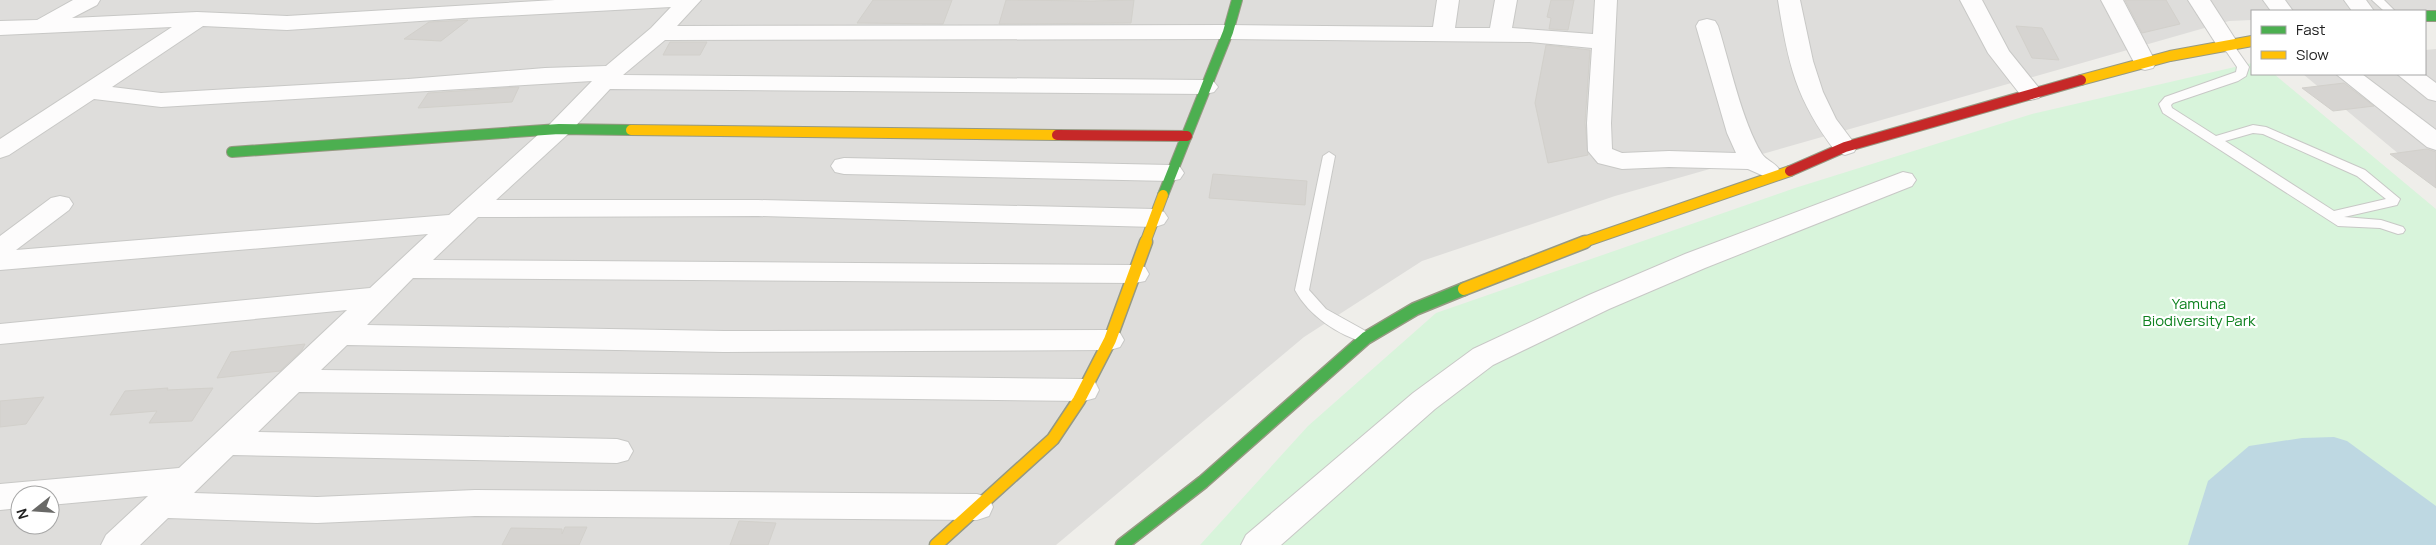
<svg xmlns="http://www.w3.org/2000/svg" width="2436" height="545" viewBox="0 0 2436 545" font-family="Manrope,sans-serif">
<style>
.residential{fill:#dedddb;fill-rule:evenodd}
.park{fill:#d8f4db}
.water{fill:#bed8e2}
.building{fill:#d6d4d1;stroke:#d2d0cb}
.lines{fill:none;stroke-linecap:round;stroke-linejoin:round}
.lane-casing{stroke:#c8c8c6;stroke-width:2}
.street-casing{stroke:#c8c8c6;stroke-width:2}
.fast-far1-casing{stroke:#969982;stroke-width:12}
.fast-casing{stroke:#969982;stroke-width:15}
.slow-far1-casing{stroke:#969982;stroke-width:12}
.slow-casing{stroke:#969982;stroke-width:15}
.jam-casing{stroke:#969982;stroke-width:12}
.lane{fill:#fdfcfc;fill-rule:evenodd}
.street{fill:#fdfcfc;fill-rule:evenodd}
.fast-far1{stroke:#4caf50;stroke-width:10}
.fast{stroke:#4caf50;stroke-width:12}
.slow-far1{stroke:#ffc107;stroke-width:10}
.slow{stroke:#ffc107;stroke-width:12}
.jam{stroke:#c62828;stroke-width:10}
.labels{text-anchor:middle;stroke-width:4.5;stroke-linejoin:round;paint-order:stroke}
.park-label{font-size:15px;fill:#0d811e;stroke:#fff}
</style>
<rect width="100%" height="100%" fill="#efeeea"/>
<!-- residential -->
<g class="residential">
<path d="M0 0H2436V11H2252V20L2229 21 1615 196 1422 261 1304 337 1056 545H0ZM20 495H50V525H20Z"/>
<polygon points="2436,49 2436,185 2303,74 2425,74 2425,50"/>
</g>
<!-- park -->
<polygon class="park" points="2252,63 2252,74 2274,74 2436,209 2436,545 1200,545 1308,426 1436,313 1795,188 2032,114"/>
<!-- water -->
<polygon class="water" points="2334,437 2347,441 2436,506 2436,545 2188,545 2208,481 2249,446 2302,438"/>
<!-- building -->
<g class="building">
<polygon points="873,0 952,0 943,24 857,23"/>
<polygon points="1006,0 1092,1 1134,0 1131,23 999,24"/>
<polygon points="1551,0 1574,0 1568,30 1549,29 1551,18 1547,17"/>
<polygon points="2125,0 2166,0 2180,24 2142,33"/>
<polygon points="468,20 441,41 404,39 429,22"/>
<polygon points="2016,26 2042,28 2059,60 2032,58"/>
<polygon points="670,42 707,42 700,55 663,55"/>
<polygon points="1546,45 1590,50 1585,123 1588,155 1548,163 1535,103"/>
<polygon points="2344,83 2374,106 2333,111 2302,88"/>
<polygon points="519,87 512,102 418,108 428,93"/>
<polygon points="2427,149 2436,152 2436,188 2390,154"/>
<polygon points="1213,174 1307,181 1305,205 1209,198"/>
<polygon points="305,344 302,350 280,371 217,378 231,352"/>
<polygon points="168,388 167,390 213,388 192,421 149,423 157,411 110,415 125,391"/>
<polygon points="44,397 26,424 0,427 0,401"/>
<polygon points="739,521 776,523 768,545 730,545"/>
<polygon points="565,527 587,527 579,545 502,545 511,528 562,529 562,534"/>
</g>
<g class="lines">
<defs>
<g id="lane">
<polygon points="2372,0 2384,0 2395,11 2384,11"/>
<path d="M2228 42 2232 43 2249 67 2246 76 2238 81 2173 103 2171 105 2172 108 2216 136 2253 125 2266 127 2365 170 2400 199 2397 205 2344 217 2381 220 2403 227 2405 230 2403 233 2398 234 2380 228 2338 226 2163 113 2159 104 2165 97 2236 72 2237 67 2222 45ZM2253 133 2263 134 2357 176 2386 199 2334 211 2225 141Z"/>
<path d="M1329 152 1335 156 1309 290 1326 309 1371 334 1373 338 1371 342 1366 343C1338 335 1309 316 1295 290L1323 156Z"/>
</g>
<g id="street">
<path d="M73 0H100L97 5 72 18 197 12 287 16 555 0H701L677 26 1228 25 1433 27 1437 0H1459L1455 28H1490L1495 0H1517L1512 28 1593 34 1595 0H1617L1611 123 1612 149 1622 153 1669 151 1736 153 1727 133 1696 26 1699 21 1707 19 1715 21 1718 26C1730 64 1742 122 1762 154 1766 160 1774 162 1779 169L1775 175 1766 177 1748 169 1669 167 1622 169 1598 163 1588 151 1587 123 1592 48 1530 42 1228 39 665 40 623 75 1206 80 1214 82 1218 87 1214 92 1206 94 610 89 568 134 496 200H758L1155 209 1164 212 1168 218 1164 224 1155 227 758 216 478 217 433 260 1135 265 1145 267 1149 274 1145 281 1135 283 413 278 367 325 724 331 1110 330 1120 333 1124 340 1120 347 1110 350 724 352 347 345 321 370 1084 379 1095 382 1099 390 1095 398 1084 401 299 392 258 432 617 439 628 442 633 451 628 460 617 463 233 455 194 493 317 497 475 490 977 494 989 498 993 507 989 516 977 520 475 516 317 523 168 518 140 545H101L106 535 148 496 50 505V495H20V508L0 510V484L179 468 347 310 0 344V324L370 288 428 234 0 270V236L51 198 60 196 69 198 73 204 69 210 16 250 449 215 550 124 592 81 161 107 94 99 9 155 0 158V139L172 27 0 35V21L37 20ZM671 7 651 28 606 66 545 68 408 79 161 93 112 87 203 26 287 30 464 18Z"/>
<path d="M1778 0H1800L1813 61 1823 92 1836 119 1857 147 1854 152 1845 155 1836 152C1796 100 1788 64 1778 0Z"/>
<polygon points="1960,0 1982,0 2009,51 2043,93 2039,98 2031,100 2023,98 1988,53"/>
<polygon points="2101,0 2123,0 2156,63 2153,68 2145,70 2137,68"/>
<polygon points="2188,0 2210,0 2239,45 2236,50 2228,52 2220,50"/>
<polygon points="2263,0 2285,0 2293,11 2271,11"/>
<polygon points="2344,0 2366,0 2374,11 2352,11"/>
<polygon points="2336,74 2362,74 2436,130 2436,150 2427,147"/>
<polygon points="2397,74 2424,74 2436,83 2436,101 2428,99"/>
<polygon points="844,158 1171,165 1180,167 1184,173 1180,179 1171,181 844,174 835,172 831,166 835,160"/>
<polygon points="1903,172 1912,174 1916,180 1912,186 1705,268 1609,309 1493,365 1435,409 1281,545 1241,545 1246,535 1413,393 1473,349 1589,295 1685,254"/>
</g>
<g id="fast-far1">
<polyline points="2425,16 2436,16"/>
<polyline points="232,152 559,129 631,130"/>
<polyline points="1163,195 1228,32 1237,0"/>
</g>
<polyline id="fast" points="1122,545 1203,482 1366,338 1415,309 1464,289"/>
<g id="slow-far1">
<polyline points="2081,80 2170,56 2252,41"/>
<polyline points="631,130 1057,135"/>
<polyline points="1145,243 1163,195"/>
<polyline points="1581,243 1790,171"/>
</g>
<g id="slow">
<polyline points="1464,289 1585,242"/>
<polyline points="936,545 1053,439 1079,400 1110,340 1146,242"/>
</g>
<g id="jam">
<polyline points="1057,135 1187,136"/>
<polyline points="1790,171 1845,147 2081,80"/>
</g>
</defs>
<!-- lane casing -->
<use href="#lane" class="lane-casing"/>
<!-- street casing -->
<use href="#street" class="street-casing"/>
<!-- fast-far1 casing -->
<use href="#fast-far1" class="fast-far1-casing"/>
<!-- fast casing -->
<use href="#fast" class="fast-casing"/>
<!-- slow-far1 casing -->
<use href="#slow-far1" class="slow-far1-casing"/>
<!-- slow casing -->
<use href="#slow" class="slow-casing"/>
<!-- jam casing -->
<use href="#jam" class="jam-casing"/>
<!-- lane -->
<use href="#lane" class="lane"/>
<!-- street -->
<use href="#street" class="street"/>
<!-- fast-far1 -->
<use href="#fast-far1" class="fast-far1"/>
<!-- fast -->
<use href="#fast" class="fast"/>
<!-- slow-far1 -->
<use href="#slow-far1" class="slow-far1"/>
<!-- slow -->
<use href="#slow" class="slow"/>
<!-- jam -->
<use href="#jam" class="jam"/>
</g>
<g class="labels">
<!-- park labels -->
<g class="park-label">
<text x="2199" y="309">Yamuna<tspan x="2199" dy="17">Biodiversity Park</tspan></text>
</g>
</g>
<!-- legend -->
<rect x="2251" y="10" width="175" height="65" fill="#ffffff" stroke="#a6a6a6"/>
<rect x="2261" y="26" width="25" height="8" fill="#4caf50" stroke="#a6a6a6"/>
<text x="2296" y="35" font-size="15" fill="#212121">Fast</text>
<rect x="2261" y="51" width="25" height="8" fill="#ffc107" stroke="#a6a6a6"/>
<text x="2296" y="60" font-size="15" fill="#212121">Slow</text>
<!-- north arrow -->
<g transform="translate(35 510) rotate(253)"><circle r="24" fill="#ffffff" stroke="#a6a6a6"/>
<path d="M0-4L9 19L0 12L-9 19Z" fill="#696967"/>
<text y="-8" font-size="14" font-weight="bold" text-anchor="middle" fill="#212121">N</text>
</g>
</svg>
